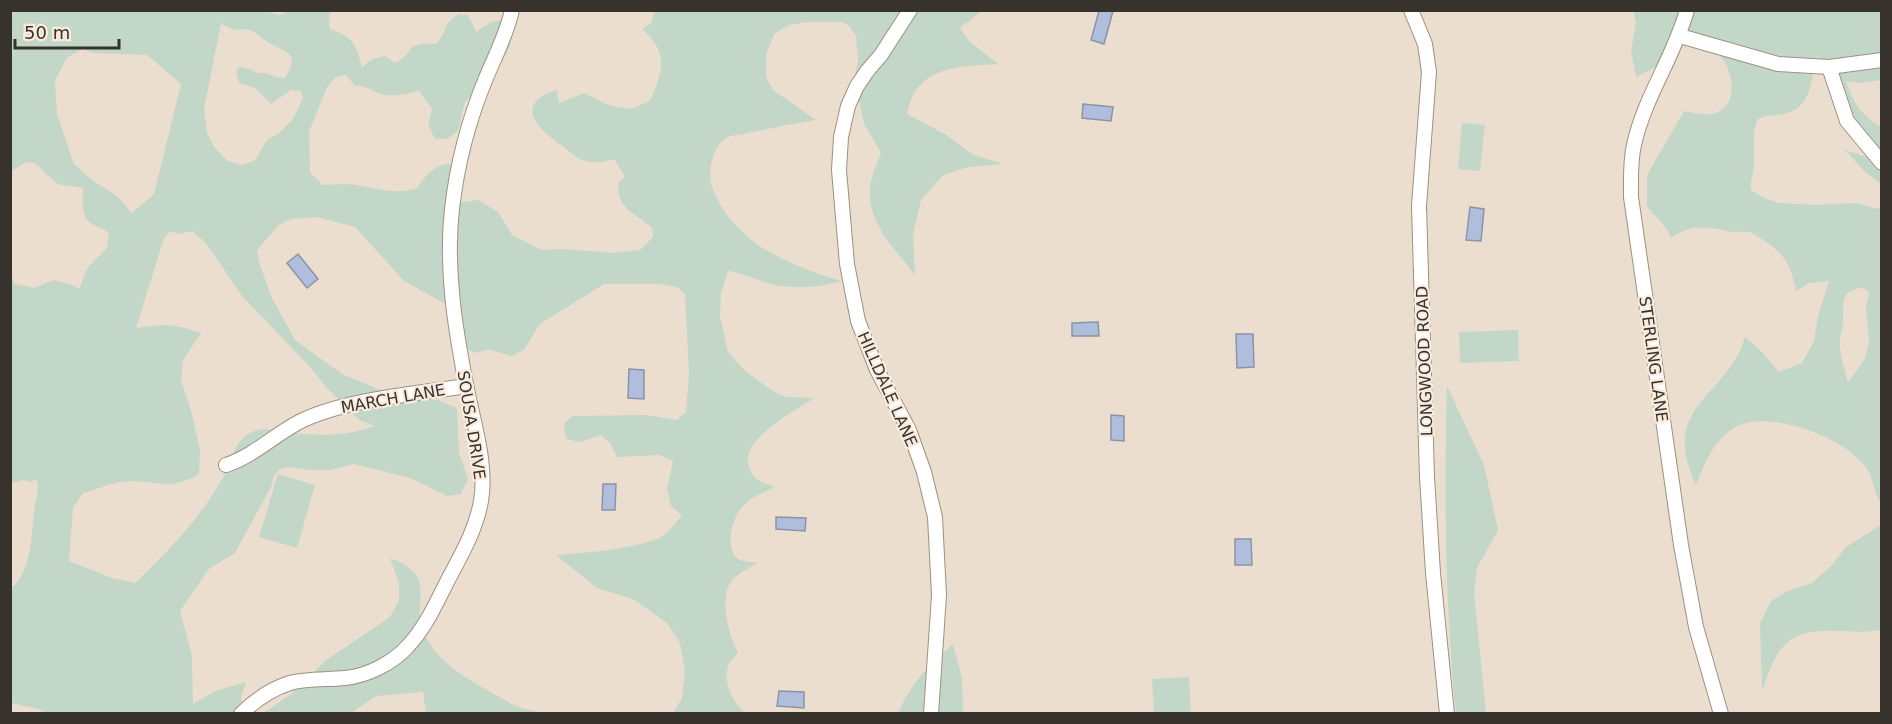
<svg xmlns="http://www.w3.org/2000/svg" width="1892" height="724" viewBox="0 0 1892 724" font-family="'DejaVu Sans',sans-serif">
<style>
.green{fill:#c2d7c8;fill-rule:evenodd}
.water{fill:#afbedc;stroke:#8b94a7;stroke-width:1.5}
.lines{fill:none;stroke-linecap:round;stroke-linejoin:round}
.minor-casing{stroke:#9d9083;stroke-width:16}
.minor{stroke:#fff;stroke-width:14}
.labels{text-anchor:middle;stroke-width:4.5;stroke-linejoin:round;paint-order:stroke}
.street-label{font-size:16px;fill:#37322c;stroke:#f9ebdd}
</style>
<rect width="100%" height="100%" fill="#ecdecf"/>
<!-- green -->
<g class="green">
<path d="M260 10 280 15 287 11H332L329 15 330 29C353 37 356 44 362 67L372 59 385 56 395 63C417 52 402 42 436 44 449 31 440 26 459 14L468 15 476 32 491 22 503 20 512 33 510 46 502 61 465 102 458 131 447 139H435L428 125 432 109 419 91C407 94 390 98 378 93 368 89 368 86 355 86L346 75 336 77 327 87 309 132 310 172 323 185C335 185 349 183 361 186 385 190 391 194 416 189 425 177 433 165 449 164L455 172 461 202 479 200 499 213 512 235 542 250 564 249 614 253 640 250 653 237 652 228C636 213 614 208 619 182L625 177 614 159C603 162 593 164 582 160 575 157 569 151 563 146 537 129 512 104 557 90L559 103 584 93 611 106 631 109 650 101C663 71 669 52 642 29L652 22 654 11H982L960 28 969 41 998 64C957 67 917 65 907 114L945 134 972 154 1002 164 968 167 943 175 921 200 913 234 915 275C896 250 867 223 870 189 871 176 877 164 881 153L864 124 854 78 858 62 856 36 850 27 843 22H809L789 25 774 34 766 55V77L773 90 816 120C792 124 768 129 744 134 739 135 730 135 726 138 717 144 713 155 711 165 704 200 745 240 773 254 795 266 818 274 841 281 819 288 790 290 767 283 753 279 743 273 728 271L721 293 720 316 728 352 744 370 771 390 786 397 815 398C797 409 735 442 750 469 752 473 754 478 758 480 763 483 770 485 775 487 766 492 753 496 746 503 733 513 723 548 738 559 743 562 751 562 757 563 749 568 739 573 733 579 718 596 728 634 738 652 736 655 731 660 729 664 722 680 732 704 746 713H673L682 698 685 672 680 643 667 623 633 599 597 588 556 555C585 553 638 549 663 536 670 531 676 522 682 515L671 506 667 489 673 461 660 455 617 457 610 443 601 435 580 442 566 439 564 424 572 416 647 415 677 420 686 412 689 373 685 294 677 287 661 284H604L540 324 524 350 512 356 489 349 476 353 466 348 462 337V313L404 281 355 227 316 217 291 219 279 225 257 250 260 265 272 298 295 340 342 374 388 393 438 400 457 408 459 453 468 479 461 494 447 496 410 478 354 464 330 470H309L289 467 280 469 274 476 271 487 235 553 209 569 180 611 192 656 193 704 215 691 246 682 241 697 243 713 47 714 38 709 11 703V588C31 575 32 533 34 512 35 500 40 491 37 479L31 482 23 480 11 483 10 274 15 284 34 288 53 280 70 284 79 289 88 267 107 248 109 234C104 228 99 228 92 224 80 217 83 201 83 188L57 184C53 178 47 176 43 171 32 157 24 162 11 172V11ZM221 23C237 35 240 26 252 31 259 35 264 41 271 44 290 53 299 56 285 78L275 77 266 73H258L247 68 240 67 236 71 239 83 255 88 271 104 291 90 301 91 303 98 293 119 279 133 267 140 255 160 243 165 228 161 215 148 207 133 204 109ZM82 49 94 53 147 55 181 84 154 194 132 213 118 197 92 180 74 164 57 114 55 80 67 58ZM170 231 178 234 192 231 206 243 242 296 311 368 325 386 359 420 375 426C348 436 321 436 293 433 280 431 265 426 252 432 235 439 231 462 223 477 201 518 168 551 135 583L112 578 69 561 73 508 83 493C96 490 108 484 120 482 153 478 169 493 199 474L200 450 192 414 181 380 183 360 201 333C173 323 164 324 136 328L164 238Z"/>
<path d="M1633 11H1881V80L1860 83 1846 81C1852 101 1862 116 1881 127V151L1861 128 1847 105 1840 79 1816 56C1812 76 1812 107 1787 113 1777 116 1768 115 1758 119 1751 133 1755 147 1754 162 1754 172 1750 180 1751 190L1764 198 1779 203 1816 205 1854 203 1881 209V504C1875 494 1874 485 1870 474 1867 467 1860 461 1855 456 1833 434 1763 409 1734 428 1713 441 1705 463 1696 485 1658 404 1727 399 1745 337L1762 352 1779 372 1802 363 1814 341 1818 316 1829 281 1809 283 1796 291C1791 267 1786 255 1765 241 1760 238 1754 233 1748 232 1742 231 1736 233 1730 232 1707 227 1691 223 1671 238L1667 229 1647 207V175L1684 111C1692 112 1704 116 1712 114 1736 109 1735 80 1725 63 1719 51 1701 40 1690 31L1670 42 1660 65 1636 77 1631 51 1636 23ZM1863 288 1869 292 1866 307 1869 341 1865 358 1848 383C1845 369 1839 355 1840 341 1840 335 1843 329 1843 322 1844 305 1839 289 1863 288Z"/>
<polygon points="1462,123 1485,125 1480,171 1458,169"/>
<polygon points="1845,150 1871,158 1881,157 1881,184 1864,171"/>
<polygon points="1518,330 1519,361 1460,363 1459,332"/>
<path d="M1447 386 1484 465 1498 530 1477 568 1474 592 1486 713H1456C1445 604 1444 496 1447 386Z"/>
<polygon points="278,474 315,485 297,548 259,537"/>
<path d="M1881 525V630C1847 637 1803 618 1779 652 1771 662 1767 679 1762 691L1760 623 1771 601 1787 591 1812 583 1831 566 1846 547Z"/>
<path d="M390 558C444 578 405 605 428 641 444 667 471 681 496 695 504 699 512 705 521 708 528 710 536 711 543 713H426L423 692 376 696 351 713 262 714 291 694 325 661 390 617 399 600V583Z"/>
<path d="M953 644 962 678 963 713 898 714C911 682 929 666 953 644Z"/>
<polygon points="1189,677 1191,713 1154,713 1152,679"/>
</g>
<!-- water -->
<g class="water">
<polygon points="1099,11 1113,11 1104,44 1091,40"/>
<polygon points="1083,104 1113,107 1111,121 1082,118"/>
<polygon points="1470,207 1484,209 1481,241 1466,240"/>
<polygon points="298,254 318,279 307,288 287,263"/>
<polygon points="1098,322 1099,336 1072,336 1072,323"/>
<polygon points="1236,334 1253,334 1254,367 1237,368"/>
<polygon points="629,369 644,370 644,399 628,398"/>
<polygon points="1111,415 1124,416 1124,441 1111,440"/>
<polygon points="603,484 616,484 615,510 602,510"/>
<polygon points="776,517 806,518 805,531 776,529"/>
<polygon points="1235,539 1251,539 1252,565 1235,565"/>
<polygon points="779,691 804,692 804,708 777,706"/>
</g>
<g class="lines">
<defs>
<g id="minor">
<polyline points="910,10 881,55 868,70 857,86 848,106 841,137 839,170 847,264 858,321 877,370 909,430 924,472 935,517 939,595 931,714"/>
<polyline points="1411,10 1425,44 1429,72 1419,206 1427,477 1433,573 1447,714"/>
<path d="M1687 10C1674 57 1644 98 1634 145 1630 162 1631 180 1631 197L1681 545 1696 627 1721 714"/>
<polyline points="1680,36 1778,64 1829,67 1882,60"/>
<polyline points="1829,67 1847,121 1882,163"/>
<path d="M226 465C254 456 275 434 301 421 346 399 416 394 466 386"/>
<path d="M241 714C255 700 271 689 290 683 308 678 327 680 345 678 367 676 393 663 408 646 426 627 436 603 448 580 461 555 476 530 481 501 487 467 475 428 468 394 456 334 445 271 452 209 457 165 469 119 486 78 495 56 507 34 512 10"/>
</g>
</defs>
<!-- minor casing -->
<use href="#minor" class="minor-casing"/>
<!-- minor -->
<use href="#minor" class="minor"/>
</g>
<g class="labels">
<!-- street labels -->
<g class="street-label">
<text transform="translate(1654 359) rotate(82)" y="6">STERLING LANE</text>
<text transform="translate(1424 361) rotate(-92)" y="6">LONGWOOD ROAD</text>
<text transform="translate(888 389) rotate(66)" y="6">HILLDALE LANE</text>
<text transform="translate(393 398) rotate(-10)" y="6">MARCH LANE</text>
<text transform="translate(472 425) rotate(81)" y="6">SOUSA DRIVE</text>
</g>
</g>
<!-- border -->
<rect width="1892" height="724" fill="none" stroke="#37322c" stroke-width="24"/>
<!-- scale -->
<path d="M15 39v9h104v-9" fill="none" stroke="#37322c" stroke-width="3"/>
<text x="24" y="39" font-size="18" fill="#37322c" stroke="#f9ebdd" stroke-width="4.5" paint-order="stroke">50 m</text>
</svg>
